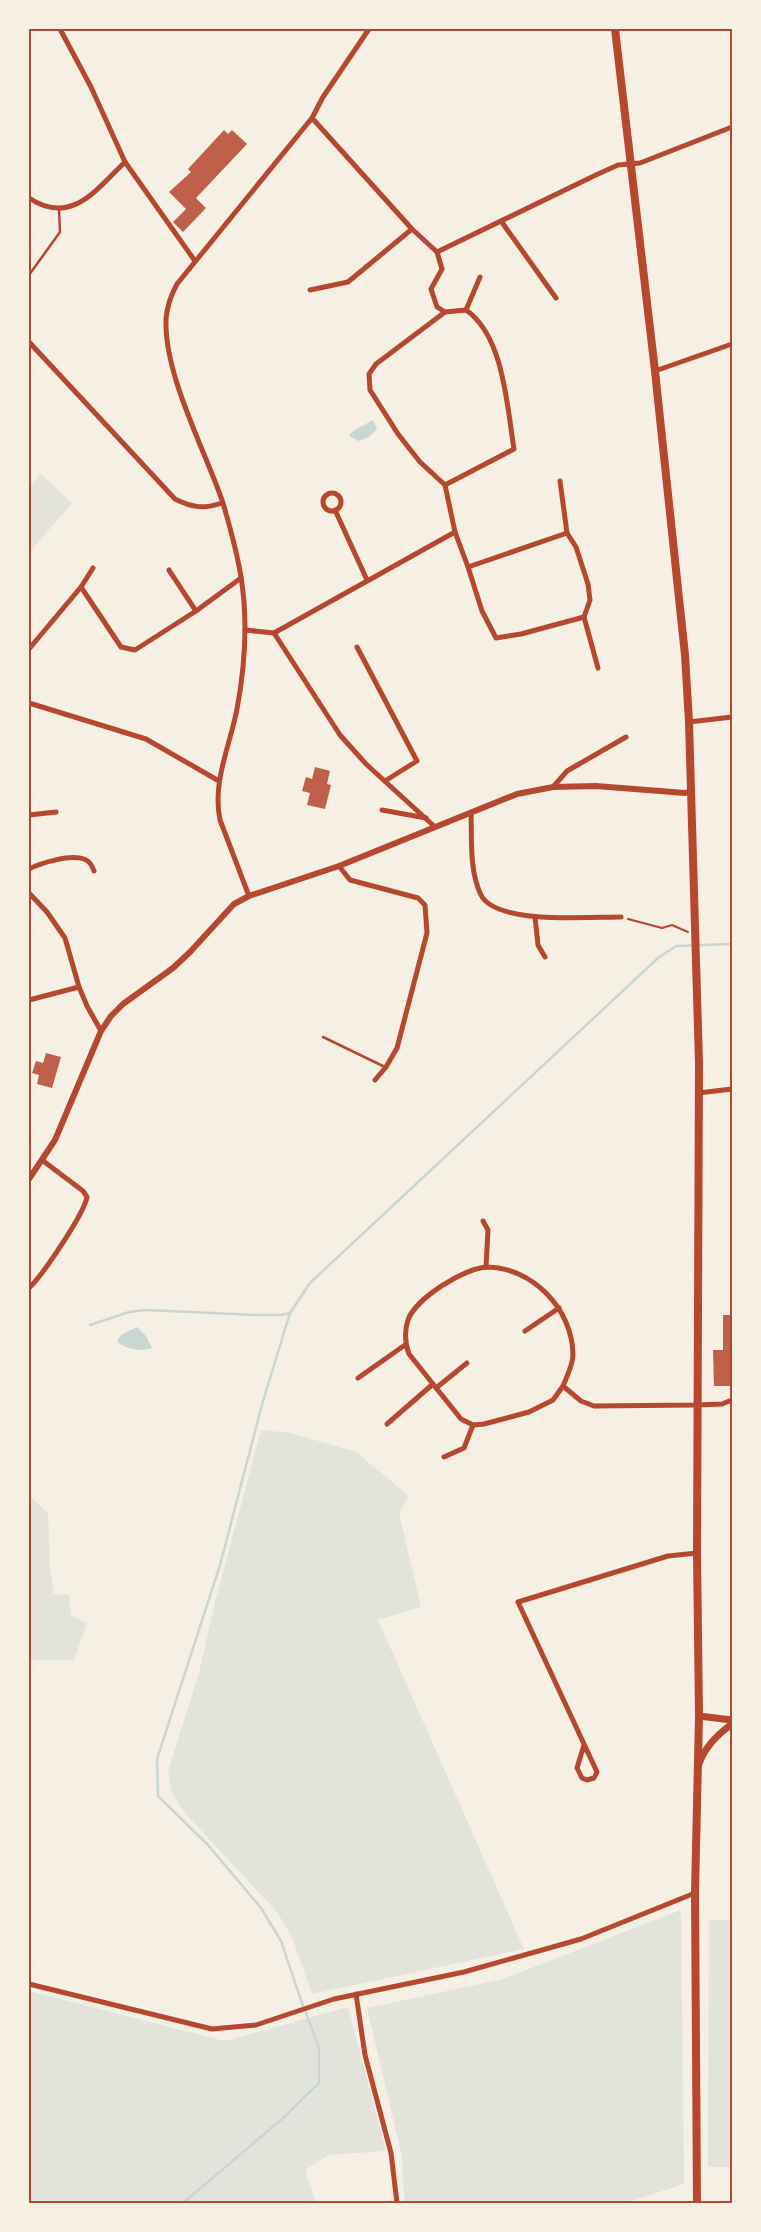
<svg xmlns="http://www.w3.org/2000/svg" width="761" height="2232" viewBox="0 0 761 2232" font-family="'DejaVu Sans',sans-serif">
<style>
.green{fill:#e2e4dc}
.water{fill:#c9d6d2}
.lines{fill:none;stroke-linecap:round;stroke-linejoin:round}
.stream{stroke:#c9d6d2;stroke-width:2.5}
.building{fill:#bf614a}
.path{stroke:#b5482f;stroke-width:2}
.service{stroke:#b5482f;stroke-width:2.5}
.minor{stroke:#b5482f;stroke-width:5}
.tertiary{stroke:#b5482f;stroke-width:6}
.secondary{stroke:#b5482f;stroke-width:7}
.primary{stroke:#b5482f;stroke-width:8}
.neatline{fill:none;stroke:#b5482f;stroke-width:2}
</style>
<rect width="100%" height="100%" fill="#f6efe4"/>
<!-- green -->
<g class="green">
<polygon points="41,474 72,503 29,553 29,487"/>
<polygon points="261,1430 291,1433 356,1452 409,1496 399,1513 421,1607 378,1620 524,1949 312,1994 292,1937 277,1912 185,1813 172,1793 168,1771 199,1673 214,1606"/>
<polygon points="29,1496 48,1513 50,1568 54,1594 69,1595 71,1615 87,1623 74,1660 29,1660"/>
<polygon points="681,1910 684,2184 625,2203 404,2203 402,2156 367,2008 503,1979"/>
<polygon points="709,1920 732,1920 732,2167 708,2167"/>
<polygon points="29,1991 225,2041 348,2007 386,2151 328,2155 305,2170 316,2203 29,2203"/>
</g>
<!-- water -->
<g class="water">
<polygon points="373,420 377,429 369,437 359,441 349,436 353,431"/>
<path d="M137 1327 146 1336 152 1348C142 1352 124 1349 117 1341L121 1335Z"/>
</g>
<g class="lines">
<!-- stream -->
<g class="stream">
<polyline points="90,1325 129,1312 146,1310 256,1315 281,1315 290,1313"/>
<polyline points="303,2006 281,1941 261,1908 208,1845 158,1796 157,1759 220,1565 263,1401 290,1313 310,1283 658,958 676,946 732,944"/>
<polyline points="183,2203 282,2119 319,2083 319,2048 306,2013"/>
</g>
</g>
<!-- building -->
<g class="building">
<polygon points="224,130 228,134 232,130 247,144 196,198 206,208 183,232 173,222 186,209 169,192 191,172 188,169"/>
<polygon points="315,767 330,771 327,784 331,785 325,809 307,805 310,793 302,791 306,777 312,779"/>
<polygon points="46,1053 61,1057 52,1088 37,1084 39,1075 32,1073 36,1061 43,1063"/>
<polygon points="723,1315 732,1315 732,1386 714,1386 713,1350 723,1350"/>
</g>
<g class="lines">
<!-- path -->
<polyline class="path" points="628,919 662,928 672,925 688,932"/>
<!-- service -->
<g class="service">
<polyline points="29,275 60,232 59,209"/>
<polyline points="323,1037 385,1067"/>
</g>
<!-- minor -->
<g class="minor">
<polyline points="60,29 91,87 125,162 195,261"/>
<polyline points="312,118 412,229 437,252 598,174 618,165 640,163 732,127"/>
<path d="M29 198C71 226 96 190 125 162"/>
<polyline points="501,221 556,298"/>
<path d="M437 252 442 269 431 289 437 307 445 312 466 310C504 336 507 407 514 449L445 485"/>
<polyline points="310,290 348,282 412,229"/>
<polyline points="466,310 480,277"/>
<polyline points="445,312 376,364 369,374 370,390 398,434 420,462 445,485 455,532 468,567 567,533 576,547 588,584 590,600 584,617 598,668"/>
<path d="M29 342 175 499C193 508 204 509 222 503"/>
<polyline points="655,371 732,344"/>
<polyline points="560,481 567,533"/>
<circle cx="332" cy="502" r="9"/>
<polyline points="335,510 367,580"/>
<polyline points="468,567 482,611 496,638 521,634 584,617"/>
<polyline points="169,570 196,611"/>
<polyline points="81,587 93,568"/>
<polyline points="245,630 274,633 455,532"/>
<polyline points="274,633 340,735 366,764 435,827"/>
<polyline points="357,647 417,761 385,781"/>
<polyline points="29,649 81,587 121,647 135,650 196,611 241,578"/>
<polyline points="29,703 146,739 219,781"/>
<polyline points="689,722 732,717"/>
<polyline points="553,787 567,771 626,737"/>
<polyline points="382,810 426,818"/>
<path d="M471 812C472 839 469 870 481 895 496 925 591 917 621 917"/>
<polyline points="29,815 56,812"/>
<polyline points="339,866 350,880 418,898 425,905 427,933 397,1048 386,1067 375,1080"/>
<path d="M29 869C41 863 70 854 84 859 90 861 92 866 94 871"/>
<polyline points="29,893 47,912 65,938 79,987 87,1006 101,1031"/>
<path d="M249 896 220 820C212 782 230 746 237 709 245 666 248 620 241 577 237 552 230 527 223 503 205 450 164 375 166 319 167 306 171 295 177 284L312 118 323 97 369 29"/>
<polyline points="535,917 538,945 545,957"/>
<polyline points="29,1000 79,987"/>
<polyline points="698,1093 732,1089"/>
<polyline points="483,1221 488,1230 486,1267"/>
<path d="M29 1288C42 1276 84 1214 87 1197L83 1191 42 1160"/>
<polyline points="525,1331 559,1308"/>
<polyline points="358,1378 405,1345"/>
<path d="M563 1386 553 1400 529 1412 484 1424 473 1425 461 1419 409 1354C405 1343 404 1332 408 1320 415 1299 465 1267 488 1267 533 1268 572 1309 573 1354 573 1365 567 1376 563 1386L581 1401 594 1406 697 1405 722 1404 732 1400"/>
<polyline points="436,1388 467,1363"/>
<polyline points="387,1424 433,1384"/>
<polyline points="444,1457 464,1448 473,1425"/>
<polyline points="584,1745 577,1768 582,1778 587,1780 594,1778 597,1772 518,1602 668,1556 697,1553"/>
<polyline points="29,1984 212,2029 256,2025 334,1999 464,1972 581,1939 695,1893"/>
<polyline points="356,1994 365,2055 391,2153 397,2203"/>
</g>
<!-- tertiary -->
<polyline class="tertiary" points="29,1179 55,1140 101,1031 111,1016 123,1004 173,968 190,952 234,904 249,896 339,866 517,794 553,787 596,786 685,793 691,791"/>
<!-- secondary -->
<g class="secondary">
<polyline points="699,1716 732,1720"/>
<path d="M699 1764C705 1746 718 1734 732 1724"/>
</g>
<!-- primary -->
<polyline class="primary" points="615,29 655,371 685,655 689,722 699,1063 697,1553 699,1716 695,1893 697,2203"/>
</g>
<!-- border -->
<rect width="761" height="2232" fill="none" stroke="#f6efe4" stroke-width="60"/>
<rect x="30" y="30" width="701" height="2172" class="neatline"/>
</svg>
